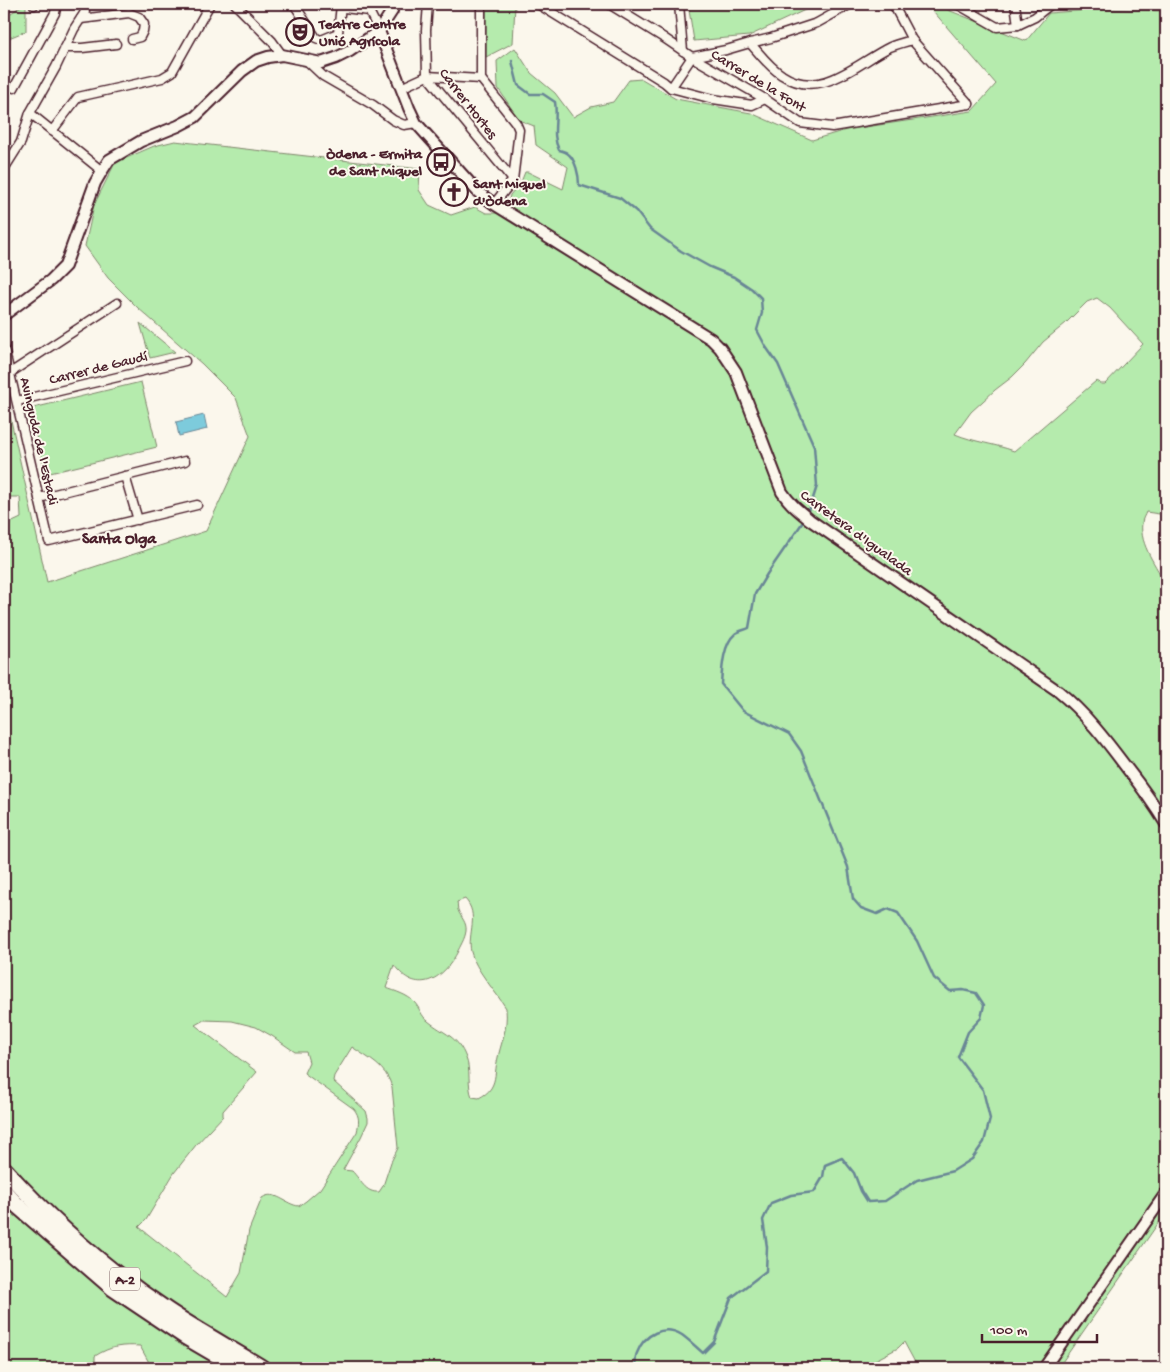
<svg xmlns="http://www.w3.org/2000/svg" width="1170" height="1372" viewBox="0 0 1170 1372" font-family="'Gochi Hand',sans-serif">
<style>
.green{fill:#b5ebad;stroke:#80856c;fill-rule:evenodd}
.water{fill:#7dcbdc;stroke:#698695}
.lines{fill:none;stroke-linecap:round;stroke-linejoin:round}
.stream{stroke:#698695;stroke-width:2.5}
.minor-casing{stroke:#4a1f2b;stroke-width:11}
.tertiary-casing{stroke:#4a1f2b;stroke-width:14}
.motorway-casing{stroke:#4a1f2b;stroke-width:19}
.minor{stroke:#fbf7ec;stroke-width:8}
.tertiary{stroke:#fbf7ec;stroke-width:10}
.motorway{stroke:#fbf7ec;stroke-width:15}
.labels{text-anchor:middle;stroke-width:4;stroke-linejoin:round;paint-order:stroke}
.shield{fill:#fbf7ec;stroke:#7f6065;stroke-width:1}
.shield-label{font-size:14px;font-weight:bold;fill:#4a1f2b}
.poi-label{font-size:15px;font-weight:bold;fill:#4a1f2b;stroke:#fbf7ec;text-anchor:start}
.street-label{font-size:15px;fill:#4a1f2b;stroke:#fbf7ec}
.neighbourhood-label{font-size:16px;font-weight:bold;fill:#4a1f2b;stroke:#fbf7ec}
</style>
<rect width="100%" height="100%" fill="#fbf7ec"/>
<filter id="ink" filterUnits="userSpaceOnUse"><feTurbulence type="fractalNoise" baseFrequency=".02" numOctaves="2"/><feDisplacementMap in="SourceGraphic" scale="10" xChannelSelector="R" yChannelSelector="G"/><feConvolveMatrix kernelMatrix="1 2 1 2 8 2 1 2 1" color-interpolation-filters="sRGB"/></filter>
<g filter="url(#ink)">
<!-- green -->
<g class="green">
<polygon points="24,4 26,4 26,31 4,40 4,18"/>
<polygon points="486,4 514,4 515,5 513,43 486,57"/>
<polygon points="688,4 818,4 749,36 694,41"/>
<path d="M927 4H933L1026 41 1049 13 1101 9 1166 11V515L1146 512C1145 515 1142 519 1142 523 1139 545 1157 566 1166 585V1212L1058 1368H918L904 1342 898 1348 860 1368H152L140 1346C122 1345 111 1346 95 1356V1368H4V526L21 518 20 497H4V389L47 582 206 531 250 436 236 398 202 364 138 308 108 278 85 246 94 205 115 163 154 146 175 141 420 169 419 190 429 205 451 215 475 207 486 213H499L508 203 510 195 521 182 525 172H528L563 189 568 167 536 145 534 126 519 120 498 88 497 61 515 48 531 73 555 93 573 117 591 107 613 102 629 80 642 79 676 99 751 113 812 140 846 130 972 111 996 84ZM1097 298 1110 308 1143 344 1105 384H1101L1096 381 1014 451C995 444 974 442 955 434L971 412 995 390 1012 377 1025 364 1043 342 1066 323 1087 302ZM465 899C480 915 467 933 471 952 475 969 496 992 506 1008 508 1031 501 1041 497 1062 495 1071 496 1080 491 1088 488 1093 484 1095 479 1098L472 1097C467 1084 471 1070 466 1058 458 1036 444 1034 428 1021 421 1016 420 1008 414 1002 408 995 395 991 386 988L394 965C416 995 442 981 457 953 460 946 465 939 466 931 467 922 461 918 458 910 457 907 458 905 457 902ZM204 1020 232 1021 256 1027 272 1036 295 1052H306L309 1062 304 1073 354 1109C360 1117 359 1122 357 1132L320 1189 306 1201 299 1206C286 1205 275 1189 262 1198L249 1230 241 1273 227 1297 139 1227 146 1220 174 1173 196 1145 223 1116V1111L257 1072 195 1025ZM352 1047C369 1059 386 1066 392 1087L398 1148 391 1162 383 1186 379 1192C365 1193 361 1180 352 1171L343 1170 361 1137 368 1122V1118L366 1111 333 1081 334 1076Z"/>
<polygon points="140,323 175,352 150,358"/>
<polygon points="141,382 157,447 46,474 29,409"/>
</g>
<!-- water -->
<polygon class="water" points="204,415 207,429 179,436 176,422"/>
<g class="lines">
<!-- stream -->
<g class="stream">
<path d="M512 61 518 85 530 94H543L555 102C558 120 551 134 559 150 562 151 565 151 567 153 576 159 579 176 579 185L620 198 636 211 650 229 681 251 710 267 734 277 752 289 761 298 762 313 757 330 766 347 778 364 814 446 817 486 808 514"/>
<path d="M635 1368C636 1363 635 1357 637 1353 644 1334 664 1324 682 1335 689 1340 696 1347 703 1353L714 1342 731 1298 766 1271 767 1247 763 1220 771 1203 791 1195 814 1192 823 1177 825 1165 842 1158 854 1173 861 1191 868 1202 885 1201 917 1180 953 1171 972 1159 984 1142 990 1119 983 1090 958 1057 968 1032 981 1018 984 1005 976 993 963 990 950 991 934 978 917 941 898 913 888 909 877 914 861 908 853 899 848 867 801 751 789 734 743 711 721 684C722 669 723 644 735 634 738 631 745 630 749 628L755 594 767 574 805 519"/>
</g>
<defs>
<g id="minor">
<polyline points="235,4 272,41 282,55"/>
<polyline points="294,4 316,38 321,40 338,33 341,5"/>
<polyline points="340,4 344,8 369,11"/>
<polyline points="368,4 369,11 379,31"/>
<polyline points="428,4 426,30 427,76 513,180"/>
<polyline points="481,4 481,79 516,123 519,130 513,180 494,204"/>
<polyline points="538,4 664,82 671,88 713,99 752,105 765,99"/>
<polyline points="609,4 664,38 692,57 765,99 800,123 832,127 969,104"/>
<polyline points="679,4 683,51"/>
<polyline points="893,4 912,40 969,104"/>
<polyline points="957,4 997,27 1018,25 1035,17 1051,4"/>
<polyline points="1015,4 1018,25"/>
<polyline points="34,5 34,4"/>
<polyline points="81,19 129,13 139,17 144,24 143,31 140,37 132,39"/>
<path d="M750 43C760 54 769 67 782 75 821 101 857 63 890 47 897 44 905 42 912 40"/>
<polyline points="65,48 82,48 116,44"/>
<polyline points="306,60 323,76 373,105 393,120 404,125 416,123"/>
<polyline points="14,88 55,13 57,4"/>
<polyline points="401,88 427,76 481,79"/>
<polyline points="671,88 692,57 726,50 750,43 771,38 817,23 851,4"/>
<polyline points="30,113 102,171"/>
<polyline points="52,131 78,97 162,78 172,72 210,4"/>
<polyline points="4,169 21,142 30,113 56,67 74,29 85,12 83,4"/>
<polyline points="4,348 49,541 197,505"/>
<polyline points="10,373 117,303"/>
<polyline points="17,401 185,361"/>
<polyline points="125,476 138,520"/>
<polyline points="39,498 185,461"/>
</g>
<g id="tertiary">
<path d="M379 31 409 108 416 123 478 192 494 204 711 339 720 348 736 372 782 492C790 504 799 511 810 520L1058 691C1085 713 1105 739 1126 767 1140 785 1154 804 1166 824"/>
<polyline points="4,315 51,280 65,266 95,183 102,171 109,160 141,141 178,126 195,117 242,71 256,61 268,57 282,55 321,63 336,58 350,51 379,31 392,11 393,4"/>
<polyline points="1044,1368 1166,1193"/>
</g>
<g id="motorway">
<path d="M4 1169C51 1221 109 1272 168 1311 198 1331 231 1349 262 1368"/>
<polyline points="4,1191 18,1206 113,1288 186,1337 239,1368"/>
</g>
</defs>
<!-- minor casing -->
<use href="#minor" class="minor-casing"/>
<!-- tertiary casing -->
<use href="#tertiary" class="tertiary-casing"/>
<!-- motorway casing -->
<use href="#motorway" class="motorway-casing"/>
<!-- minor -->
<use href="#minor" class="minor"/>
<!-- tertiary -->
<use href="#tertiary" class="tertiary"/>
<!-- motorway -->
<use href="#motorway" class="motorway"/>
</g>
</g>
<!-- icons -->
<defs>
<symbol id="theatre-ring" viewBox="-11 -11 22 22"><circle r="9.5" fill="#fbf7ec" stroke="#4a1f2b" stroke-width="1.5"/><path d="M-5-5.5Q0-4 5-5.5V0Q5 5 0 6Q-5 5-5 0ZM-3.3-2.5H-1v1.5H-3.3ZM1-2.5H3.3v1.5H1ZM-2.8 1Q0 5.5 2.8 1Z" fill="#4a1f2b"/></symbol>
<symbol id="bus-ring" viewBox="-11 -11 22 22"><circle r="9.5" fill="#fbf7ec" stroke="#4a1f2b" stroke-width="1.5"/><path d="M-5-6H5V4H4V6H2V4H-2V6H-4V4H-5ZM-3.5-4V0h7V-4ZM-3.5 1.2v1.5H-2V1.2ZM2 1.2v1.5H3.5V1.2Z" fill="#4a1f2b"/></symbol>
<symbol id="church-ring" viewBox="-11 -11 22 22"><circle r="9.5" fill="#fbf7ec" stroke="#4a1f2b" stroke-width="1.5"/><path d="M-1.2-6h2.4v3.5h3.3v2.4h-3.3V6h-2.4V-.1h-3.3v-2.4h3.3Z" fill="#4a1f2b"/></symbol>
</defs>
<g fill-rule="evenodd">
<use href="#theatre-ring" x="284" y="16" width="32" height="32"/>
<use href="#bus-ring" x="425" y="146" width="32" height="32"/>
<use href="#church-ring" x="438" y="176" width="32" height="32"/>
</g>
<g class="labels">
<!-- shield labels -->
<rect class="shield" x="110" y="1267.5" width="30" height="23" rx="4"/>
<g class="shield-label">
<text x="125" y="1284">A-2</text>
</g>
<!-- poi labels -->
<g class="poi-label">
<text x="319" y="28">Teatre Centre<tspan x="319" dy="17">Unió Agrícola</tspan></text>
<text x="422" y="158" text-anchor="end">Òdena - Ermita<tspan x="422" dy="17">de Sant Miquel</tspan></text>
<text x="473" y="188">Sant Miquel<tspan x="473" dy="17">d'Òdena</tspan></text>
</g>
<!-- street labels -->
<g class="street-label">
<text transform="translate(759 80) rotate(31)" y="5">Carrer de la Font</text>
<text transform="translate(469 103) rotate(52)" y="5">Carrer Hortes</text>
<text transform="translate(98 367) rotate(-14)" y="5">Carrer de Gaudí</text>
<text transform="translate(40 441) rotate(77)" y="5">Avinguda de l'Estadi</text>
<text transform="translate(857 532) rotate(36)" y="5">Carretera d'Igualada</text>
</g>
<!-- neighbourhood labels -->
<g class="neighbourhood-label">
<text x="119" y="543">Santa Olga</text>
</g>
</g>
<!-- margin -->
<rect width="1170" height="1372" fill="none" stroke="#fbf7ec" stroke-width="20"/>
<rect x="10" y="10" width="1150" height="1352" fill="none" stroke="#4a1f2b" stroke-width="2" filter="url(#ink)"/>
<!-- scale -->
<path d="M982 1334v8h115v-8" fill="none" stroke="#4a1f2b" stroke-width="2.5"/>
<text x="990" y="1334" font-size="15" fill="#4a1f2b" stroke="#fbf7ec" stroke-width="4" paint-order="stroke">100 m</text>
</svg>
